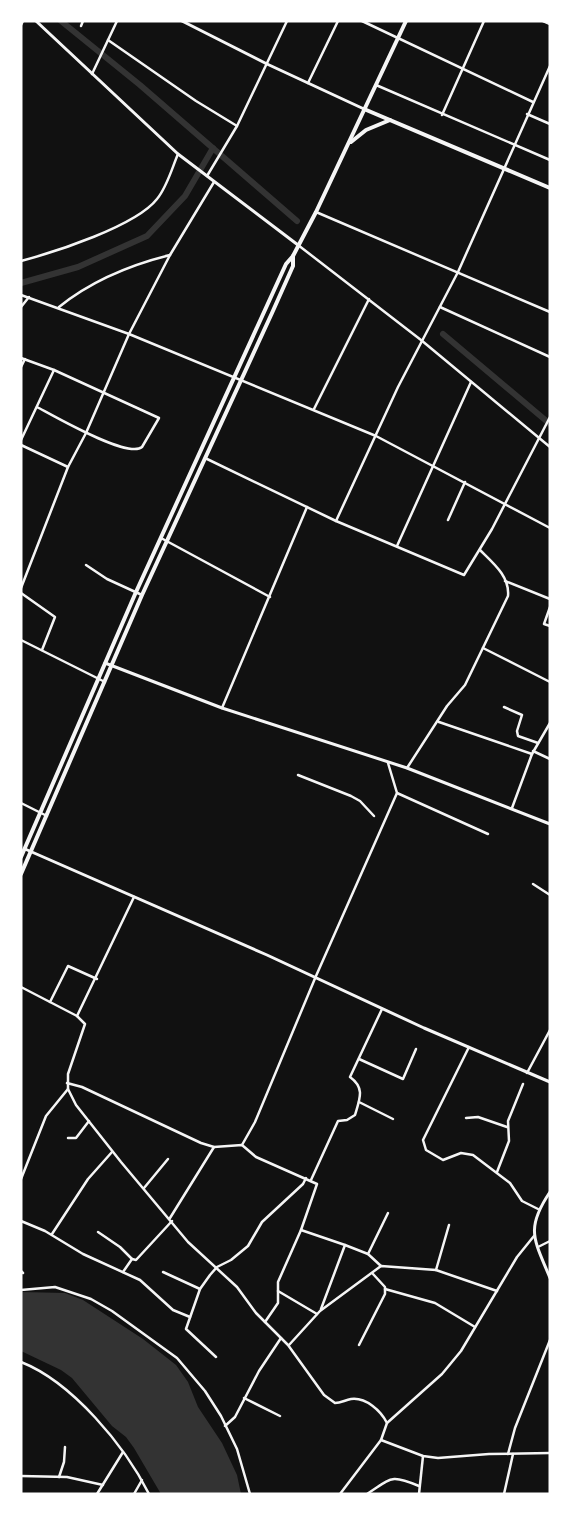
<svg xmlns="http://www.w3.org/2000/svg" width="571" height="1515" viewBox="0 0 571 1515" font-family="'PT Sans Narrow',sans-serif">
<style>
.water{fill:#333}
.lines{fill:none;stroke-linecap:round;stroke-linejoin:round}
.canal{stroke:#333;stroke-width:6}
.minor{stroke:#f5f5f5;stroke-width:2.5}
.tertiary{stroke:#f5f5f5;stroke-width:3}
.secondary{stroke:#f5f5f5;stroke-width:4}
</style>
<rect width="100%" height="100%" fill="#111"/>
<!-- water -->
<polygon class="water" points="21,1292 65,1293 83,1300 143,1339 176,1365 188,1382 198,1407 222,1443 237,1475 241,1494 161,1494 134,1448 126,1437 112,1426 72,1378 61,1370 21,1351"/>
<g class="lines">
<!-- canal -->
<g class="canal">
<polyline points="61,21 140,85 297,221"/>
<polyline points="21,283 78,267 147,236 185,196 213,148"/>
<polyline points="443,334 550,424"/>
</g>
<!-- minor -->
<g class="minor">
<polyline points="362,21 533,102"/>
<polyline points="543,21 550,24"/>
<polyline points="21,25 23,21"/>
<polyline points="81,26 83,21"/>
<polyline points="108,40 196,101 237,126"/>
<polyline points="92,74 117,21"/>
<polyline points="308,83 338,21"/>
<polyline points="376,85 550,160"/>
<polyline points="527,114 550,124"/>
<polyline points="442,115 484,21"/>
<polyline points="207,176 237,126 287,21"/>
<polyline points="316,212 550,312"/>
<polyline points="298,245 421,340 550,447"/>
<path d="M21 261C55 252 136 226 157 199 167 187 172 168 178 154"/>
<polyline points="21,295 129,334 376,436 550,528"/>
<polyline points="21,307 29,297"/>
<path d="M59 307C91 281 130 265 170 255"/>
<polyline points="440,307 550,357"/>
<path d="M21 358 54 370 159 418 142 447C128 459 54 416 37 407"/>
<polyline points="21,367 25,359"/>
<polyline points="314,409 369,299"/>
<polyline points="21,440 54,370"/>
<polyline points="21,445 68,467"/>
<polyline points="205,458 336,521 464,575 492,529 550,417"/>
<polyline points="448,520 465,482"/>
<polyline points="336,521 398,387 458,272 550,66"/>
<polyline points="161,538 270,597"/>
<polyline points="397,546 471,382"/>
<polyline points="86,565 107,579 142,595"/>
<polyline points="505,581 550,599"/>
<polyline points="21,588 68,467 86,433 129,334 170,255 214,182"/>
<polyline points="21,593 55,617 42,650"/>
<polyline points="550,607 544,624 550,626"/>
<polyline points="21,640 105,682"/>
<polyline points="483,648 550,682"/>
<polyline points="504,707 522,715 517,731 518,736 538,743"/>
<polyline points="222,708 307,507"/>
<polyline points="439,722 532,754"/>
<polyline points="533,751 550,759"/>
<path d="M407 768 447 706 465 685 508 596C510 576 492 562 480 550"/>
<polyline points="298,775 351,796 360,801 374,816"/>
<polyline points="397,793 488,834"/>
<polyline points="21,803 47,816"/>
<polyline points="512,808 532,754 550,723"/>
<polyline points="533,884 550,895"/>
<path d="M21 987 77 1016 85 1024 68 1074V1089L76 1105 121 1162 188 1242 237 1287 256 1313 288 1345 324 1395 335 1403C341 1403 345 1400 351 1399 366 1397 381 1411 387 1423"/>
<polyline points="50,1002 68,966 97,979"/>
<polyline points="77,1016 134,897"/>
<polyline points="469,1047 423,1140 426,1150 443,1160 461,1153 473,1155 510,1183 522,1201 538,1209"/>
<polyline points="359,1059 403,1079 416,1049"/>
<polyline points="527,1073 550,1030"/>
<polyline points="67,1083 82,1087 201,1143 214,1147 242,1145 256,1157 317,1184 301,1230 278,1282 278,1303 265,1322"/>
<polyline points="359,1102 393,1119"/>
<polyline points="466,1118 478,1117 507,1127"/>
<polyline points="68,1138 76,1138 89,1121"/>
<polyline points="242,1145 255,1122 316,976 397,793 388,763"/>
<polyline points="497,1172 509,1141 508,1121 523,1084"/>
<polyline points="21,1179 46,1116 68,1089"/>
<path d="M311 1180 338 1121 347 1120 355 1115C360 1098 365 1088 350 1077L382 1009"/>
<polyline points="144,1188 168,1159"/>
<polyline points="170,1218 214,1147"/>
<polyline points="21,1221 45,1231 83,1254 140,1280 173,1310 190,1317"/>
<polyline points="301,1230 345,1245 321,1309"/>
<polyline points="98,1232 120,1247 132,1259"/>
<polyline points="52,1234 88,1179 112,1152"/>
<polyline points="345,1245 368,1254 381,1266"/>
<polyline points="538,1247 550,1241"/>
<polyline points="368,1254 388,1213"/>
<polyline points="436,1270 449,1225"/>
<polyline points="21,1271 23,1273"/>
<polyline points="123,1272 132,1259 136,1260 172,1221"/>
<polyline points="163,1272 200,1289"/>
<polyline points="385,1289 435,1303 475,1327"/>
<polyline points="21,1290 55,1287 91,1299 112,1311 177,1358 205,1391 221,1416 237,1449 250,1494"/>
<polyline points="278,1291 317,1314"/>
<polyline points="289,1345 320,1311 381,1266 436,1270 497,1291"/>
<polyline points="359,1345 385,1294 385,1287 373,1274"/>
<polyline points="216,1357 186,1329 200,1289 210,1275 217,1267 231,1260 248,1246 262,1222 303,1184 306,1178"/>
<path d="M21 1362C72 1382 125 1446 149 1494"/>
<polyline points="244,1398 280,1416"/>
<polyline points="225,1426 235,1417 259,1371 281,1338"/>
<polyline points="381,1440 423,1456 438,1458 489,1454 550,1453"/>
<polyline points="508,1454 515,1428 550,1340"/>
<polyline points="21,1476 67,1477 103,1485"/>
<polyline points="59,1477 64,1462 65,1447"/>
<polyline points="97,1494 123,1452"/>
<polyline points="134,1494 142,1480"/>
<polyline points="340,1494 381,1440 387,1423 442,1374 461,1351 517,1257 534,1236"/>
<path d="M367 1494C392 1478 390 1474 419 1486"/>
<polyline points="419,1494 423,1456"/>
<polyline points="504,1494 513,1454"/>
</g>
<!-- tertiary -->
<g class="tertiary">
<polyline points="36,21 178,154 298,245"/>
<polyline points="182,21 267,64 364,109"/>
<polyline points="105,663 222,708 407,768 550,824"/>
<polyline points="25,849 267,955 424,1028 550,1082"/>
<path d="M550 1192C525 1229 534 1239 550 1278"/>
</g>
<!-- secondary -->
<g class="secondary">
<polyline points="364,109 550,188"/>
<polyline points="351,142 366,130 390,120"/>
<polyline points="21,857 136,592 286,264 293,256 316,212 406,21"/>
<polyline points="21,874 142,595 272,313 293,266 293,256"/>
</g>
</g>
<!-- border -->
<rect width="571" height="1515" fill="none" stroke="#ffffff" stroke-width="45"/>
</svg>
